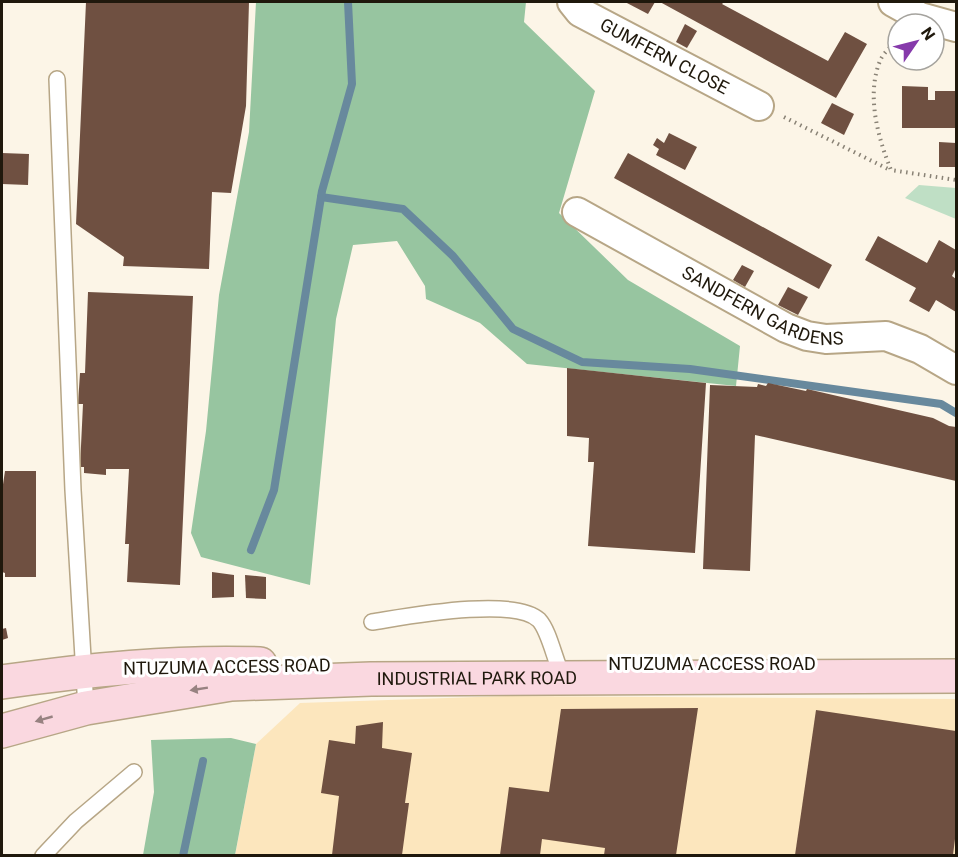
<svg xmlns="http://www.w3.org/2000/svg" width="958" height="857" viewBox="0 0 958 857" font-family="Roboto,sans-serif">
<style>
.built{fill:#fce6bd}
.green{fill:#bfdfc5}
.forest{fill:#97c5a0}
.lines{fill:none;stroke-linecap:round;stroke-linejoin:round}
.stream{stroke:#68899d;stroke-width:8}
.building{fill:#6f5041}
.lane-casing{stroke:#b7a686;stroke-width:18}
.street-casing{stroke:#b7a686;stroke-width:32}
.secondary-casing{stroke:#b7a686;stroke-width:36}
.path{stroke:#898275;stroke-width:4;stroke-dasharray:1.5 4.5;stroke-linecap:butt}
.lane{stroke:#fff;stroke-width:15}
.street{stroke:#fff;stroke-width:28}
.secondary{stroke:#fad8e0;stroke-width:33}
.oneway{fill:#978281}
.labels{text-anchor:middle;stroke-width:6;stroke-linejoin:round;paint-order:stroke}
.street-label{font-size:18px;fill:#1f180c;stroke:#fff}
</style>
<rect width="100%" height="100%" fill="#fcf5e7"/>
<!-- built -->
<polygon class="built" points="506,696 956,699 956,855 235,856 256,744 300,703"/>
<!-- green -->
<polygon class="green" points="919,185 956,188 956,219 905,198"/>
<!-- forest -->
<g class="forest">
<polygon points="256,2 526,2 524,22 595,91 559,213 628,280 740,346 736,386 527,364 480,323 426,299 425,286 397,241 353,245 336,319 310,585 201,557 191,533 206,431 219,295 249,132"/>
<polygon points="231,738 256,744 235,855 143,855 154,792 151,740"/>
</g>
<g class="lines">
<!-- stream -->
<g class="stream">
<polyline points="321,197 403,209 453,256 513,329 582,362 690,369 941,404 956,413"/>
<polyline points="251,550 274,490 322,191 352,84 348,2"/>
<polyline points="183,856 203,761"/>
</g>
</g>
<!-- building -->
<g class="building">
<polygon points="86,2 249,2 246,106 231,193 212,192 209,269 123,266 124,257 76,224"/>
<polygon points="625,2 655,2 648,14"/>
<polygon points="660,2 724,2 722,4 828,61 845,32 867,44 836,98"/>
<polygon points="685,24 697,31 687,48 676,42"/>
<polygon points="902,86 928,87 928,100 935,100 935,91 956,91 956,128 902,128"/>
<polygon points="832,103 854,114 844,135 821,123"/>
<polygon points="669,133 697,147 685,170 656,155 659,149 653,145 657,138 664,143"/>
<polygon points="939,142 956,143 956,167 939,167"/>
<polygon points="2,153 29,154 28,185 2,184"/>
<polygon points="628,153 832,265 819,289 614,178"/>
<polygon points="878,236 927,263 939,240 956,250 956,268 952,276 956,279 956,312 936,300 929,312 909,301 916,288 865,260"/>
<polygon points="742,265 754,271 745,287 733,280"/>
<polygon points="788,287 808,297 798,315 778,305"/>
<polygon points="88,292 193,296 180,585 127,582 129,544 125,544 129,469 106,469 106,475 84,473 84,467 80,467 83,404 78,404 80,373 85,373"/>
<polygon points="567,368 706,383 695,553 588,546 594,462 588,462 589,438 567,436"/>
<polygon points="768,383 806,391 807,389 933,418 949,426 956,427 956,481 755,435 750,571 703,569 710,385 757,387 758,384 766,386"/>
<polygon points="5,471 36,471 36,577 5,577 5,573 2,572 2,491"/>
<polygon points="212,572 234,575 234,597 212,598"/>
<polygon points="245,575 266,577 266,599 246,598"/>
<polygon points="6,628 8,638 2,640 2,629"/>
<polygon points="698,708 676,855 604,855 605,848 542,839 540,855 500,855 509,787 549,792 561,709"/>
<polygon points="816,710 956,731 956,831 953,855 795,855"/>
<polygon points="383,722 382,748 412,753 405,803 409,803 402,855 332,855 339,796 321,793 329,740 355,744 356,726"/>
</g>
<g class="lines">
<defs>
<g id="lane">
<polyline points="57,79 73,490 86,708"/>
<path d="M372 622C405 617 514 596 539 620 550 632 555 663 564 679"/>
<polyline points="43,856 76,821 134,772"/>
</g>
<g id="street">
<path id="s1" d="M572 2 580 12 759 106"/>
<polyline points="893,2 920,17 956,27"/>
<path id="s2" d="M577 212 786 328 807 336 826 339 886 336 920 349 956 370"/>
</g>
<g id="secondary">
<path d="M2 682C87 670 173 661 260 664"/>
<path id="s3" d="M2 731 86 708 231 684 371 679 956 676"/>
</g>
</defs>
<!-- lane casing -->
<use href="#lane" class="lane-casing"/>
<!-- street casing -->
<use href="#street" class="street-casing"/>
<!-- secondary casing -->
<use href="#secondary" class="secondary-casing"/>
<!-- path -->
<g class="path">
<path d="M898 39C893 45 883 53 880 61 866 95 878 138 891 170L956 180"/>
<polyline points="784,117 890,170"/>
</g>
<!-- lane -->
<use href="#lane" class="lane"/>
<!-- street -->
<use href="#street" class="street"/>
<!-- secondary -->
<use href="#secondary" class="secondary"/>
</g>
<!-- one-way arrows -->
<defs><path id="oneway-solid" d="M-6-.8H1V-3.2L6.5 0L1 3.2V.8H-6Z" transform="scale(1.5)"/></defs>
<g class="oneway">
<use href="#oneway-solid" transform="translate(199 689) rotate(171)"/>
<use href="#oneway-solid" transform="translate(44 719) rotate(164)"/>
</g>
<g class="labels">
<!-- street labels -->
<g class="street-label">
<text dy="6" stroke="none"><textPath href="#s1" startOffset="108">GUMFERN CLOSE</textPath></text>
<text dy="6" stroke="none"><textPath href="#s2" startOffset="210">SANDFERN GARDENS</textPath></text>
<text x="712" y="670">NTUZUMA ACCESS ROAD</text>
<text transform="translate(227 667) rotate(-1)" y="6">NTUZUMA ACCESS ROAD</text>
<text dy="6" stroke="none"><textPath href="#s3" startOffset="480">INDUSTRIAL PARK ROAD</textPath></text>
</g>
</g>
<!-- border -->
<rect width="958" height="857" fill="none" stroke="#1f180c" stroke-width="6"/>
<!-- north arrow -->
<g transform="translate(916 42) rotate(55)"><circle r="28" fill="#ffffff" stroke="#a5a39e" stroke-width="1.5"/>
<path d="M0-4.5L10 22L0 15L-10 22Z" fill="#863aab"/>
<text y="-9" font-size="16" font-weight="bold" text-anchor="middle" fill="#1f180c">N</text>
</g>
</svg>
